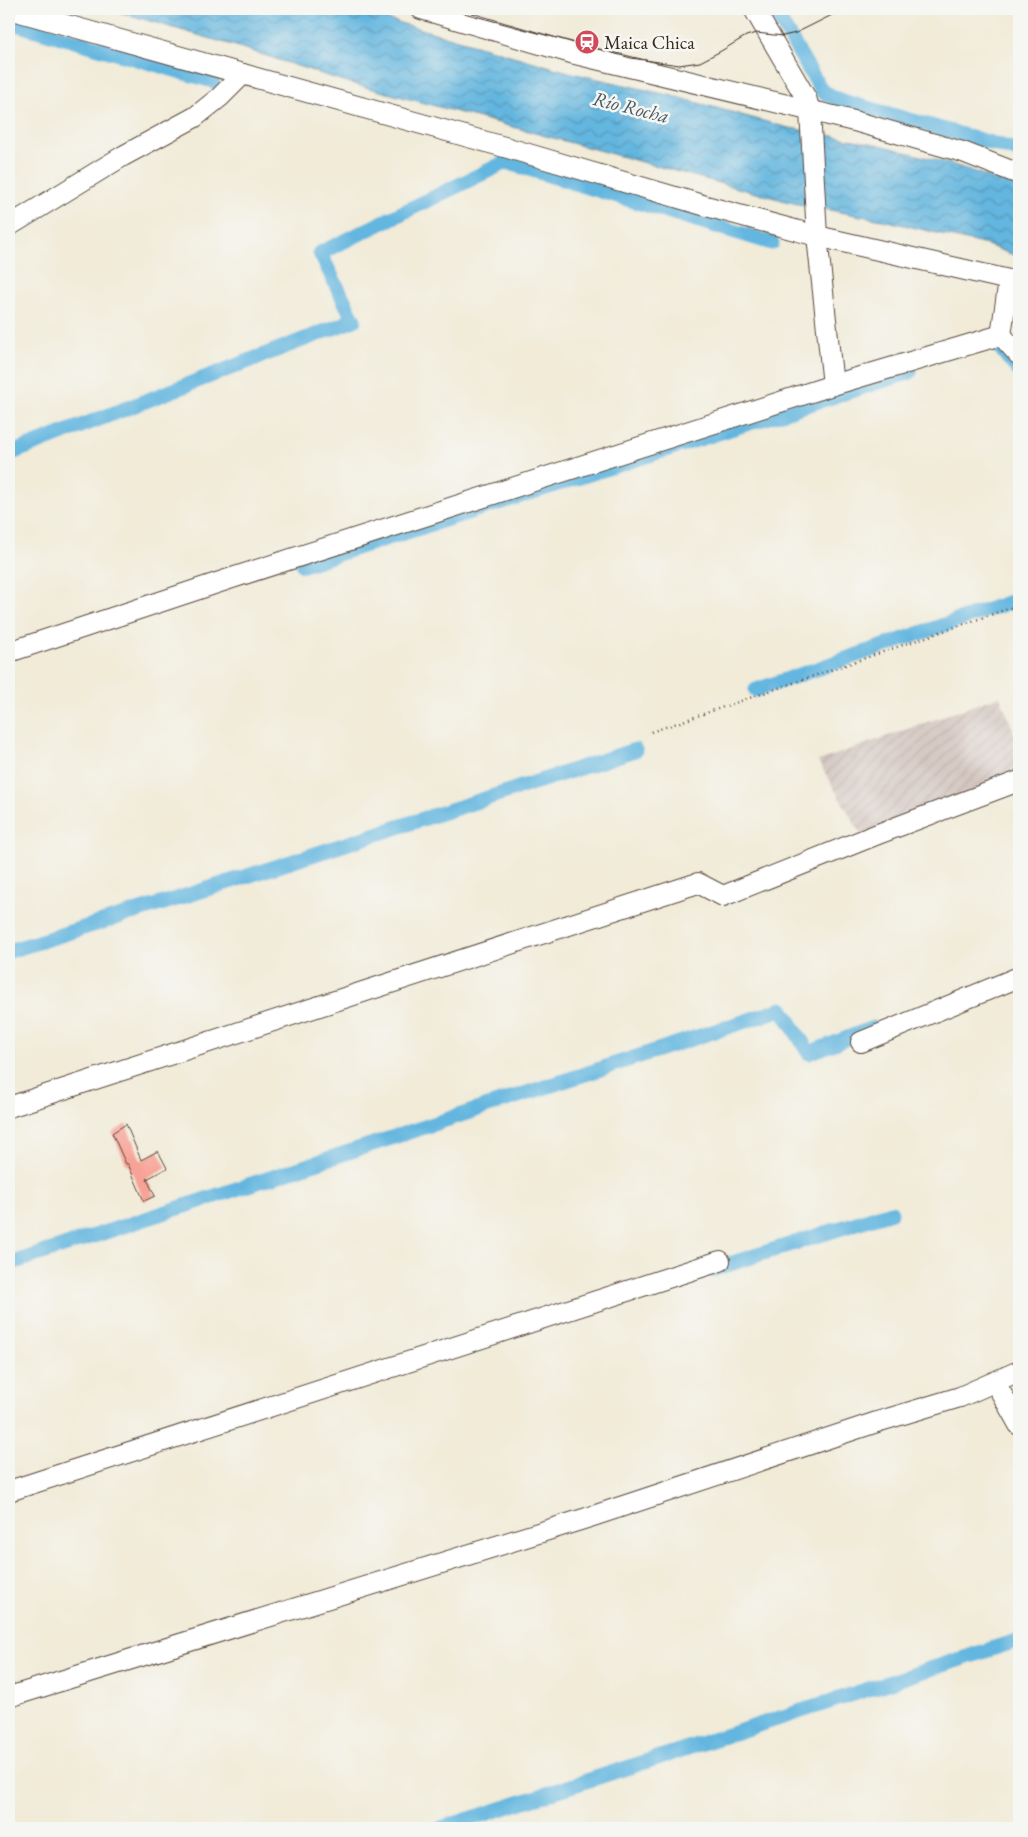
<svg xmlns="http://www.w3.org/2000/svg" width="1028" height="1837" viewBox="0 0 1028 1837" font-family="'EB Garamond',serif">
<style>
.industrial{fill:url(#industrial-furrows)}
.water{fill:url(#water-waves);stroke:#4f707e}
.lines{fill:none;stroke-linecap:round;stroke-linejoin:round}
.canal{stroke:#63b6df;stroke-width:15}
.building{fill:#f7a296}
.minor-casing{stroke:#56473a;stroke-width:22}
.path{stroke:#56473a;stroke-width:2.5;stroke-dasharray:1 4;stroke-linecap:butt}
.minor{stroke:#fff;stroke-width:20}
.tram{stroke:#3b2a1e;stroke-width:1}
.labels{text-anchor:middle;stroke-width:5;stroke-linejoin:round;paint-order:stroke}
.poi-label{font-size:19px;fill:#3b2a1e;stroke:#f6f6f2;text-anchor:start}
.water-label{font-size:20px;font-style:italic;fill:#495b62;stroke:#f6f6f2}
</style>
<defs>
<pattern id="industrial-furrows" width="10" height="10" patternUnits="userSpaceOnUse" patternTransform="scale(1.25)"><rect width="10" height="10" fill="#cfc0ba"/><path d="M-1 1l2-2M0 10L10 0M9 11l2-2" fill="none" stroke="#b3a59f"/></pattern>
<pattern id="water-waves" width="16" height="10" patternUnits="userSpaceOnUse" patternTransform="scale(1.25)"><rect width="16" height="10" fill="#63b6df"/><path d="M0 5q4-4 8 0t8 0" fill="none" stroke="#5394b4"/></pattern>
</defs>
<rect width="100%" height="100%" fill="#f6f6f2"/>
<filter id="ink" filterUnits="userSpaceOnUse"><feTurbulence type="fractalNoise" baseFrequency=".02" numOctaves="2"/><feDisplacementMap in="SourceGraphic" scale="10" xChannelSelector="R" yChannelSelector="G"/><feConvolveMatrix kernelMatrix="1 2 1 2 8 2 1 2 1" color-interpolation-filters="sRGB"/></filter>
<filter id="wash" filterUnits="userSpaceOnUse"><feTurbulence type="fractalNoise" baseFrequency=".0096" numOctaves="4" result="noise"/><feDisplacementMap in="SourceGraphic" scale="20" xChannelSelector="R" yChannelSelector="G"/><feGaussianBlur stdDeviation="1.12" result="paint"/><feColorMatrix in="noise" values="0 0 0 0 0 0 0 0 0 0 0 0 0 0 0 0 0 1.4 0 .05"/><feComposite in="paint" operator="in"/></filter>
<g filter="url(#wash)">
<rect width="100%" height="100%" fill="#f1ebd8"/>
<!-- industrial -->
<polygon class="industrial" points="1000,696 1019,745 1019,776 862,836 818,761"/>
<!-- water -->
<polygon class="water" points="108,9 352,9 572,73 673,96 785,127 876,144 951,164 1019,187 1019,257 987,245 887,221 793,203 343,81 239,47"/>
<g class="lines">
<!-- canal -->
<g class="canal">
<polyline points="773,9 822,91 839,100 1019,151"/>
<polyline points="9,22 213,81"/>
<polyline points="998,346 1019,371"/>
<polyline points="9,454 354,320 320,253 506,162 772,243"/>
<polyline points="303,565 910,372"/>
<polyline points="756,690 1019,599"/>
<polyline points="9,951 170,901 635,750"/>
<polyline points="9,1264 782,1009 809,1053 873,1028"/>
<polyline points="711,1270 891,1212"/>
<polyline points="442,1828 1019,1640"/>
</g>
</g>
<g id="blocks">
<!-- building -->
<polygon class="building" points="126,1124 141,1160 158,1151 167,1168 147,1179 155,1196 144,1201 128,1164 126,1164 112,1133"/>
</g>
</g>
<g filter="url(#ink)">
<use href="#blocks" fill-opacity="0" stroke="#56473a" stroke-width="1"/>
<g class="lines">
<defs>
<g id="minor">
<polyline points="9,9 508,148 706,206 817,236 1009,280 1019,284"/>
<polyline points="421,9 571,53 854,121 963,152 1019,174"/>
<polyline points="754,9 806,98 810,111 817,236 833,385"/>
<polyline points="9,226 123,156 195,117 220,97 243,74"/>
<polyline points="1001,335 1009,280"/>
<polyline points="1001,335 1019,355"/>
<polyline points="9,652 232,578 833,385 1001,335"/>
<polyline points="861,1042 1019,977"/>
<polyline points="9,1107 698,883 723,896 878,834 1019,781"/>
<polyline points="995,1382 1019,1425"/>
<polyline points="9,1491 720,1261"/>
<polyline points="9,1697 590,1517 877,1422 960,1397 1019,1371"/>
</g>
</defs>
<!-- minor casing -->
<use href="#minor" class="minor-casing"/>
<!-- path -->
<polyline class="path" points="651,732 1019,605"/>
<!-- minor -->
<use href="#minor" class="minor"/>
<!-- tram -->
<polyline class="tram" points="449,9 631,58 679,65 700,62 721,51 746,36 756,33 783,36 796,33 844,9"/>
</g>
</g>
<!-- icons -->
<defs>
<symbol id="station-disc" viewBox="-11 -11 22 22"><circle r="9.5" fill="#d1495b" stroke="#f6f6f2"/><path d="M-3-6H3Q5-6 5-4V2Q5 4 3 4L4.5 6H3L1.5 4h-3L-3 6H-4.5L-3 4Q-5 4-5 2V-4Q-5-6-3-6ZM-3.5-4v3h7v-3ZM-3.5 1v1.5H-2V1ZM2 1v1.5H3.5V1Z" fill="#fff"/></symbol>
</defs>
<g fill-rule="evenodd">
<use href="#station-disc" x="573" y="28" width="28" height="28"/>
</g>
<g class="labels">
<!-- poi labels -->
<g class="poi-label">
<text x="604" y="49">Maica Chica</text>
</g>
<!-- water labels -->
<g class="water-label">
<text transform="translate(631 107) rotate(14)" y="7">Río Rocha</text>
</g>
</g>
<!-- margin -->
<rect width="1028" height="1837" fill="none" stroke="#f6f6f2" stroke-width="30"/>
</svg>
